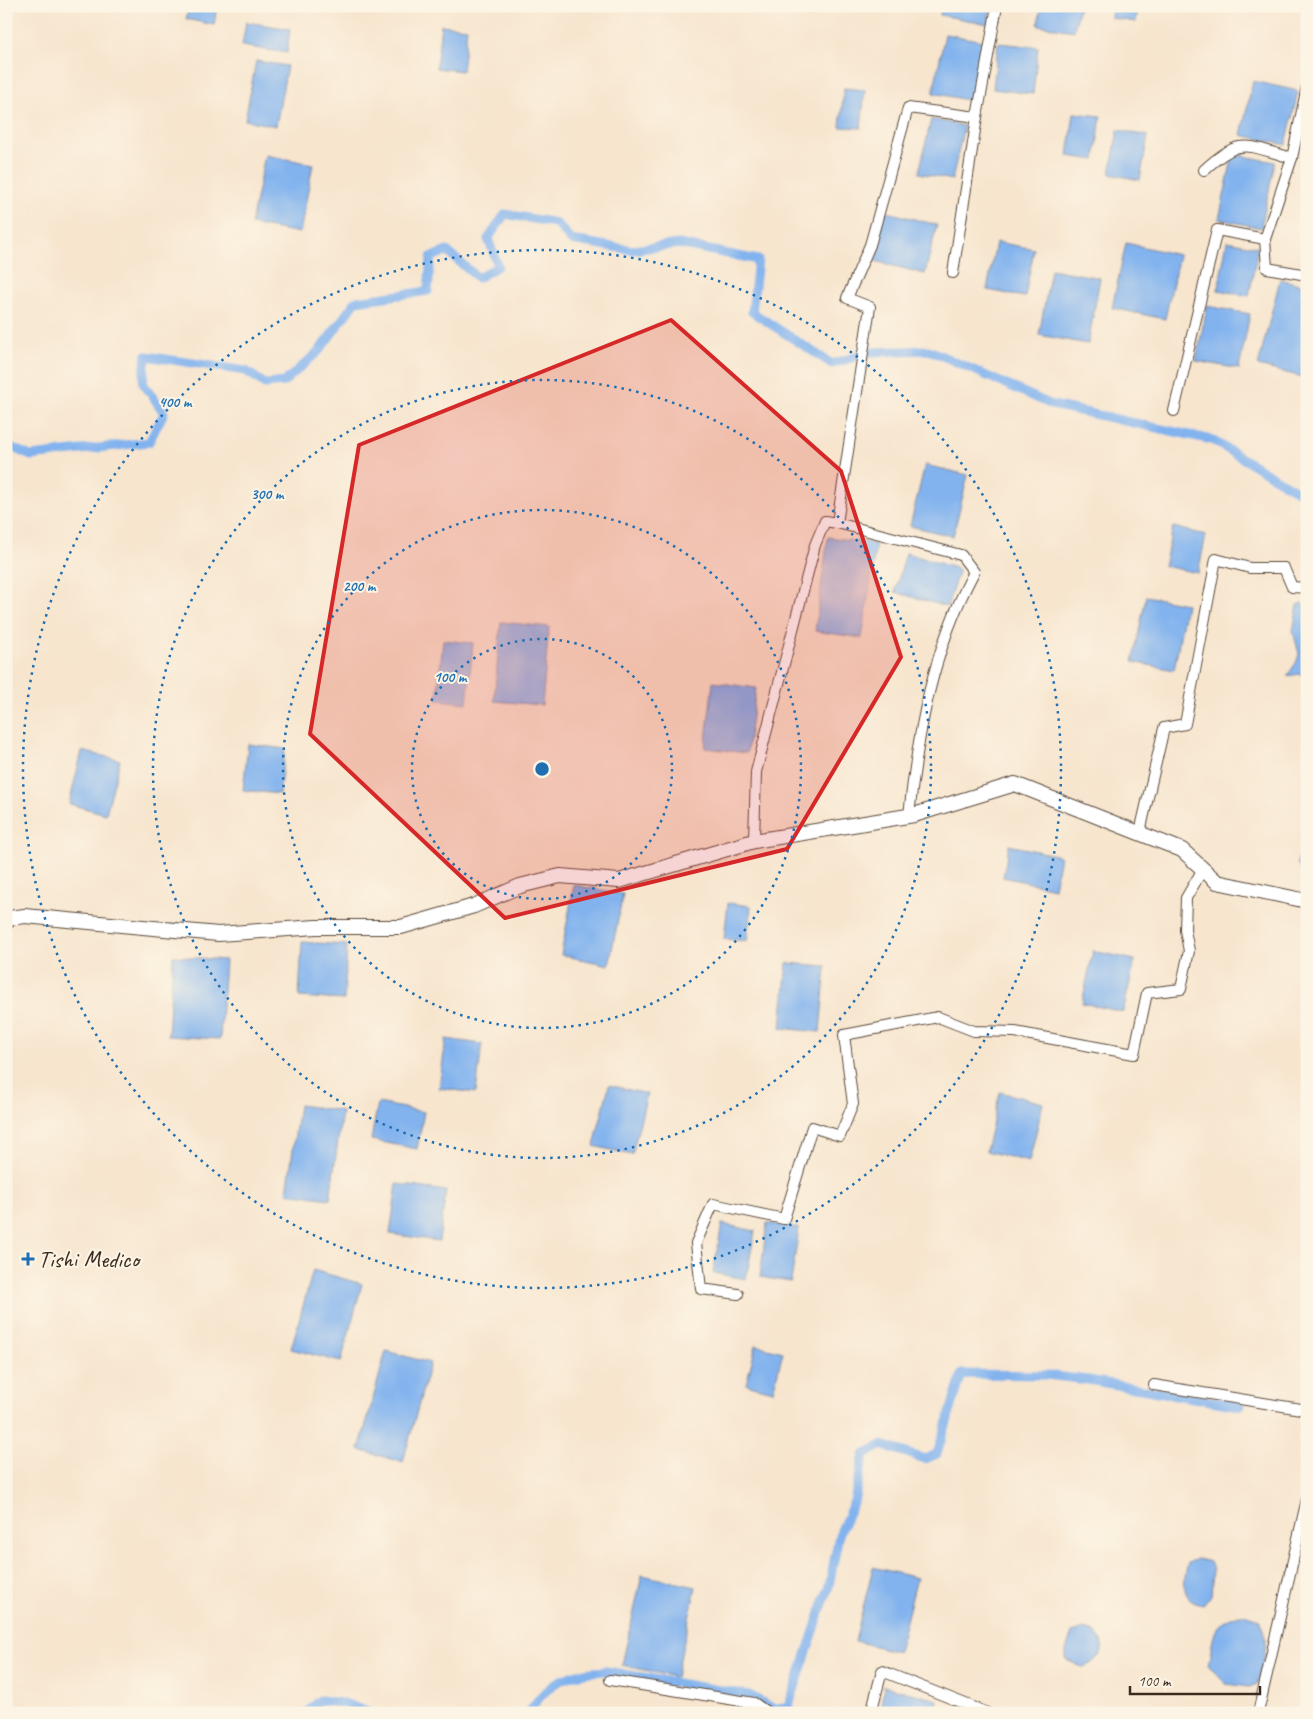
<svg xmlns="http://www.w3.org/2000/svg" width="1313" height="1719" viewBox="0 0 1313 1719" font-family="Caveat,sans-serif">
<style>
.water{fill:#82b3ee;stroke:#5e6e86}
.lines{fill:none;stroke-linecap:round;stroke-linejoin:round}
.canal{stroke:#82b3ee;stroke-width:9}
.street-casing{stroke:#574638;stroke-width:12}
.secondary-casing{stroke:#574638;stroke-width:16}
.street{stroke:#fff;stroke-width:10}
.secondary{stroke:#fff;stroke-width:14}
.marked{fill:#d62828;fill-opacity:0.2;stroke:#d62828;stroke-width:4;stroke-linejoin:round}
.ring{fill:none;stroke:#1f6fb2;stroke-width:2.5;stroke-dasharray:2.5 5}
.poi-dot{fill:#1f6fb2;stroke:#fcf5e5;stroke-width:2}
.labels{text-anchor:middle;stroke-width:4;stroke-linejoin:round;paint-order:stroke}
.poi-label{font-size:24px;fill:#3b2a1e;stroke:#fcf5e5;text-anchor:start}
.centre{fill:#1f6fb2;stroke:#fcf5e5;stroke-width:2.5}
.ring-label{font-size:15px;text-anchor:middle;font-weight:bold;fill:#1f6fb2;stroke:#fcf5e5;stroke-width:4;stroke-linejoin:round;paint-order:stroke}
</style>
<rect width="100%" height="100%" fill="#fcf5e5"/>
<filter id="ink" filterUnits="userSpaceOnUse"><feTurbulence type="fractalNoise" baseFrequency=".02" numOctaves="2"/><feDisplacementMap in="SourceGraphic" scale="10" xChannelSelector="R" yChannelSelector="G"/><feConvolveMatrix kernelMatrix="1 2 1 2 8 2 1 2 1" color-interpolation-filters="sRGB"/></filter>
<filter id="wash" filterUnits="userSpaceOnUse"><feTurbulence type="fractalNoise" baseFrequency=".0096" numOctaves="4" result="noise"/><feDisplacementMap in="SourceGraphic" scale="20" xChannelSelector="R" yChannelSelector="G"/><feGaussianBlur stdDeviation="1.12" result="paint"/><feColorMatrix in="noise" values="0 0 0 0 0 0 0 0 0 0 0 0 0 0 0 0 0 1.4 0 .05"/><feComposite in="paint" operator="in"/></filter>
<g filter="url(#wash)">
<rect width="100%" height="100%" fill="#f7e5ce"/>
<!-- water -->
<g class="water">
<polygon points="189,6 217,6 214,25 186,19"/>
<polygon points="786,6 813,6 812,17 785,14"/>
<polygon points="941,6 991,6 988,24 940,15"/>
<polygon points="1041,6 1079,6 1074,31 1038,25"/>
<polygon points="1112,6 1138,6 1136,22 1111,18"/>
<polygon points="246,22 290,29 287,53 242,46"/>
<polygon points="441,25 467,28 462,71 436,68"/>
<polygon points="945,34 983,41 972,101 933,93"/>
<polygon points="998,43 1038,47 1033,94 993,89"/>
<polygon points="256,61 287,66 276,126 245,120"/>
<polygon points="1253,81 1298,91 1286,145 1241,135"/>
<polygon points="844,88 865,90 861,128 840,127"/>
<polygon points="1074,113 1101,116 1095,160 1068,156"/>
<polygon points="931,119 964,126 952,180 919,173"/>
<polygon points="1118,130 1148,136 1140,180 1110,174"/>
<polygon points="1233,154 1275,162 1261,228 1219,219"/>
<polygon points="265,155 313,164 300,233 251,224"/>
<polygon points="884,211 937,225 925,274 871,260"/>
<polygon points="1227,241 1258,247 1249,296 1218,290"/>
<polygon points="996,242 1034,249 1025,297 987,290"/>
<polygon points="1126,243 1179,255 1165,319 1112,308"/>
<polygon points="1051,269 1100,278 1088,344 1039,335"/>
<polygon points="1280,279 1307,286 1307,378 1258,366"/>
<polygon points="1207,306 1250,314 1239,369 1196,361"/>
<polygon points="925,465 968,475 953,536 910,526"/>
<polygon points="1173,527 1206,535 1198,573 1164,566"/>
<polygon points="828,537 876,544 862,638 815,631"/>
<polygon points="906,553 959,569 947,607 895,592"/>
<polygon points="1146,596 1186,604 1174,670 1133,662"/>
<polygon points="1301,603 1307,606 1307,679 1300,674 1287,676 1296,663 1299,654 1293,631 1298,605"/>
<polygon points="501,622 549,627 542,705 494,701"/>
<polygon points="443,640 473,643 467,703 437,700"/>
<polygon points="713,682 756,688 747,753 705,748"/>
<polygon points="248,744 285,749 279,794 243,790"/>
<polygon points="82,751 120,760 106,814 69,804"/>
<polygon points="1307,830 1307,876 1304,876 1297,863"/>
<polygon points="1009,845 1060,856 1054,888 1003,877"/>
<polygon points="574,885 623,894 609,965 561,955"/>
<polygon points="728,903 751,906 747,941 724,939"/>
<polygon points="302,942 347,945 344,1000 299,997"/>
<polygon points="1093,951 1135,960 1123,1012 1082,1003"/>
<polygon points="173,956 225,960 220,1039 168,1036"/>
<polygon points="787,963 826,966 820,1032 781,1028"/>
<polygon points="446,1039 482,1044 476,1093 439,1088"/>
<polygon points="609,1085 647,1094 632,1155 594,1146"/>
<polygon points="1000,1092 1043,1103 1029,1162 986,1151"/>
<polygon points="378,1103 424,1112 417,1149 371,1140"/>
<polygon points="299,1105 342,1111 330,1199 287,1193"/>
<polygon points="397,1184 446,1191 439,1241 390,1234"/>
<polygon points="767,1223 799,1228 791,1282 760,1277"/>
<polygon points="722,1224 755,1231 746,1279 713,1273"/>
<polygon points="313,1270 362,1284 341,1362 291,1349"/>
<polygon points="756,1345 783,1352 773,1391 746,1384"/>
<polygon points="386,1351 430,1363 403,1462 359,1450"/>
<path d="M1197 1559 1210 1562 1213 1570 1211 1597 1203 1604C1180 1601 1183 1581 1188 1563Z"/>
<polygon points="873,1567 917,1578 898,1652 855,1641"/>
<polygon points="642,1575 696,1587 676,1677 622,1665"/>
<path d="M1244 1614 1259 1619C1270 1645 1265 1657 1257 1684L1249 1687 1226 1684 1208 1665C1215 1636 1210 1619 1244 1614Z"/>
<path d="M1083 1629 1095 1632C1109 1650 1101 1656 1085 1668L1066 1660V1651L1072 1632Z"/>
<polygon points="884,1686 938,1700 935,1713 880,1713"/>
</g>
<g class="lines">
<!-- canal -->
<g class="canal">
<polyline points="6,445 31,456 149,442 164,413 143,383 146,356 246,371 265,384 284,382 319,351 356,301 428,291 431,257 447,251 478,278 498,266 488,239 505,214 556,223 571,240 632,250 679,244 758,260 752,312 832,364 871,352 929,350 1052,405 1212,440 1307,497"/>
<polyline points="306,1713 320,1700 347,1704 370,1713"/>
<path d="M528 1713C533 1707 537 1700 543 1694 560 1675 582 1672 606 1671L749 1695 777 1710 789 1705 829 1586 839 1535 854 1501 864 1455 882 1445 925 1459 937 1454 962 1374 1046 1375 1088 1380 1240 1406"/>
</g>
</g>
</g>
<g filter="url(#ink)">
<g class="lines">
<defs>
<g id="street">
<polyline points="1292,158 1265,239 1267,268 1307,275"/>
<path d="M1204 170C1242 135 1246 146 1292 158L1307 87"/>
<polyline points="953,273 977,117"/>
<polyline points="1174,411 1217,230 1265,239"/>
<path d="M837 523 961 555 974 572C933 649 918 730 909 816"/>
<polyline points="1140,832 1164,728 1185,724 1216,559 1250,568 1284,568 1292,587 1307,588"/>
<polyline points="754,841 756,772 815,545 825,521 837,523 870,307 847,298 870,245 908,108 977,117 997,6"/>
<polyline points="738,1294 701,1289 696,1243 713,1204 784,1219 812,1127 840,1136 853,1104 844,1035 938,1017 974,1031 1015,1032 1134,1054 1147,993 1181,989 1189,951 1185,930 1186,898 1203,869"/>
<polyline points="1154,1385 1307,1410"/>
<polyline points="610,1680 754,1703 768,1713"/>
<polyline points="871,1713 882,1671 988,1713"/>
<polyline points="1258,1713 1307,1499"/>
</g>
<polyline id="secondary" points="6,923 8,918 25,916 218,934 316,927 401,927 474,906 520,886 560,876 619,881 754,841 914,815 1015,784 1182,850 1217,882 1307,901"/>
</defs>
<!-- street casing -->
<use href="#street" class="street-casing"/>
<!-- secondary casing -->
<use href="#secondary" class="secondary-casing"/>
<!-- street -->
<use href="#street" class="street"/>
<!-- secondary -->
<use href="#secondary" class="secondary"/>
</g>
</g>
<!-- marked area -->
<path class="marked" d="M671 320 841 471 901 657 787 849 505 918 310 734 359 445Z"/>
<!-- distance rings -->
<g class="ring">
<circle cx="542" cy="769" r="130"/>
<circle cx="542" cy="769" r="259"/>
<circle cx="542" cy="769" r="389"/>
<circle cx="542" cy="769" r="519"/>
</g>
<!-- markers -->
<path class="poi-dot" d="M25.5 1251.5h5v5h5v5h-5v5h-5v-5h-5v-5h5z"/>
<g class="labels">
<!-- poi labels -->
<g class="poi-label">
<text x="38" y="1267">Tishi Medico</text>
</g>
</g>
<circle cx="542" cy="769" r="8" class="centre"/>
<g class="ring-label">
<text x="175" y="407">400 m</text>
<text x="267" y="499">300 m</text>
<text x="359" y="591">200 m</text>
<text x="450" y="682">100 m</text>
</g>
<!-- margin -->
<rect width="1313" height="1719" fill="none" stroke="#fcf5e5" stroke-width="25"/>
<!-- scale -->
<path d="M1130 1686v8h130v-8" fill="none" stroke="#3b2a1e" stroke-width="2.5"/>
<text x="1138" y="1686" font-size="15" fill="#3b2a1e" stroke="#fcf5e5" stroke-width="4" paint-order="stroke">100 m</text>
</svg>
